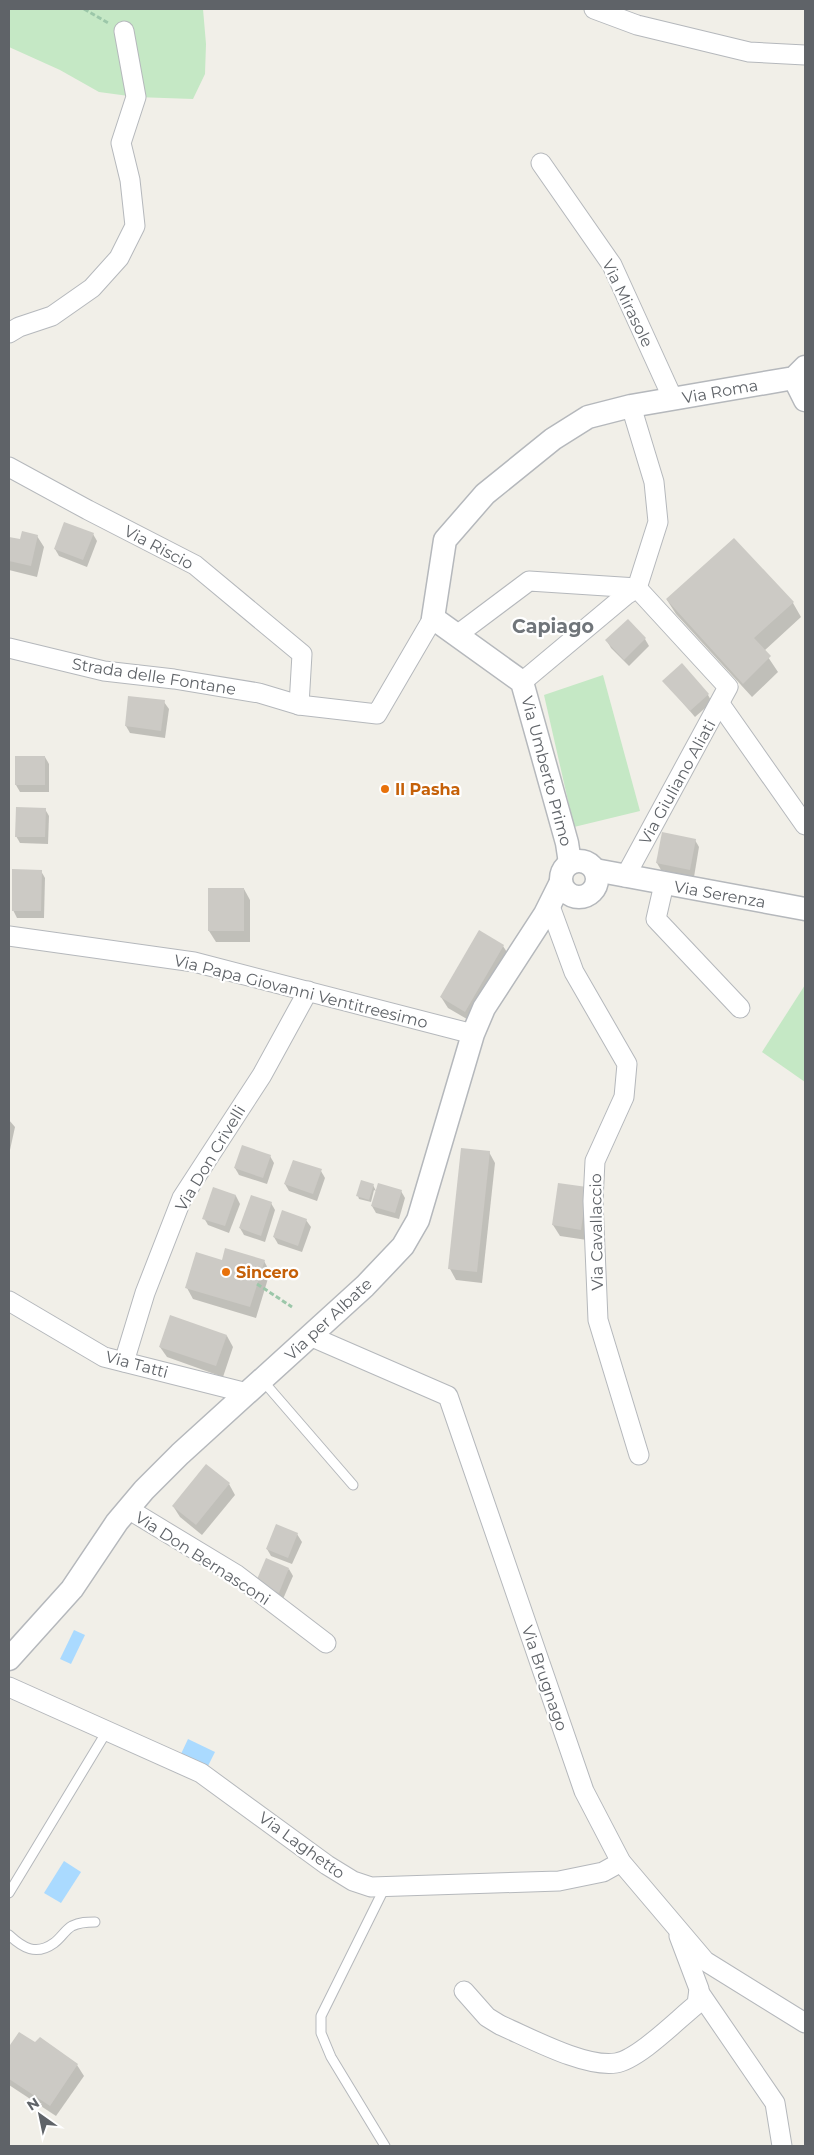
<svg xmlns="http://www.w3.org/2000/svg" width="814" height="2155" viewBox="0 0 814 2155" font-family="Montserrat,sans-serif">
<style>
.green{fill:#c5e8c5}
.water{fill:#aadaff}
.shadow{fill:#0003}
.building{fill:#cccac5}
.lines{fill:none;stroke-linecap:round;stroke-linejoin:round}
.service-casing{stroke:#b5b8bc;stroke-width:11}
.minor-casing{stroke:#b5b8bc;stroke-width:21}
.tertiary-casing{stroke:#b5b8bc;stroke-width:25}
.path{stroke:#9cc7a9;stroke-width:3;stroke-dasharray:5 2.5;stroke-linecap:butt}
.service{stroke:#fff;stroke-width:9}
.minor{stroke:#fff;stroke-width:19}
.tertiary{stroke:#fff;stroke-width:22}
.food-dot{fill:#e8710a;stroke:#fff;stroke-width:2}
.labels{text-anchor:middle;stroke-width:4.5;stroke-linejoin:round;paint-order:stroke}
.street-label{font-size:16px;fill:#5f6368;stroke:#fff}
.food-label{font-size:16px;font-weight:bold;fill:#c56008;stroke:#fff;text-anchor:start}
.quarter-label{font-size:19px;font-weight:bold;fill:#70757a;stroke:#fff}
</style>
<rect width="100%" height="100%" fill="#f1efe8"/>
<!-- green -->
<g class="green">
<polygon points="9,9 203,9 206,44 205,74 193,99 136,97 99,92 60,70 9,47"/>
<polygon points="603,675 640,811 574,827 544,695"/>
<polygon points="805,985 805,1082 762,1052"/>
</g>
<!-- water -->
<g class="water">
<polygon points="74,1630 85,1635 71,1664 60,1659"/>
<polygon points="188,1739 215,1752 208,1766 181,1754"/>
<polygon points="64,1861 81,1872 61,1903 44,1893"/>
</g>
<!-- shadow -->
<g class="shadow">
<polygon points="93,534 97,541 87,567 59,556 55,549"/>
<polygon points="37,536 44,547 37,577 9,570 9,538 21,541"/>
<polygon points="667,600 793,603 801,617 764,651 778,672 752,697 676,614"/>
<polygon points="645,639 649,646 629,666 611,648 607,641"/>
<polygon points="664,681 708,695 712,702 695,717"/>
<polygon points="129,697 164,702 169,709 165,738 130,733 126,726"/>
<polygon points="45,757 49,764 49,792 20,792 16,785"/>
<polygon points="45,809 49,816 48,844 20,843 16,836"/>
<polygon points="695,840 699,847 694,877 661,870 657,863"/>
<polygon points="41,871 45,878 44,918 17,918 13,910"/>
<polygon points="209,889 244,889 250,900 250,942 216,942 209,931"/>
<polygon points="503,946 510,957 472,1022 448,1008 441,997"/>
<polygon points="9,1120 15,1127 10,1150 9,1150"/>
<polygon points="489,1152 495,1163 482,1283 456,1280 450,1269"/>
<polygon points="270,1156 274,1163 267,1184 239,1175 235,1168"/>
<polygon points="321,1171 325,1178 317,1201 289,1191 285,1184"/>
<polygon points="559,1184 593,1199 587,1240 560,1236 553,1225"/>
<polygon points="373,1185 376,1191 374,1190 371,1202 359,1199 358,1196"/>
<polygon points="214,1189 236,1196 240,1204 229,1233 208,1225 204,1218"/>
<polygon points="401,1191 405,1198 399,1219 376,1213 372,1206"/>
<polygon points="271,1203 275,1210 265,1242 244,1235 240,1228"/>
<polygon points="306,1220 311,1227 302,1252 278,1244 274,1237"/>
<polygon points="223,1261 264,1261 270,1272 256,1318 193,1299 187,1288"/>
<polygon points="227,1336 233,1347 223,1377 167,1357 160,1347"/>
<polygon points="229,1484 235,1495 202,1535 180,1517 173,1506"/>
<polygon points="276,1526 297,1534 302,1542 292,1564 271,1556 267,1549"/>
<polygon points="289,1569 293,1576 283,1599 261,1591"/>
<polygon points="9,2046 77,2065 84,2076 56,2116 9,2085"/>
</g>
<!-- building -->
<g class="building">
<polygon points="64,522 94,533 83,560 54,549"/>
<polygon points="22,531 38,535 31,566 9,561 9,537 20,539"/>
<polygon points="734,538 794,602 754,638 771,656 743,684 666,599"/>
<polygon points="628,619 646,638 624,660 605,640"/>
<polygon points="682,663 709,694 690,711 662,681"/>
<polygon points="128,696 165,700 161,731 125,726"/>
<rect x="15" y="756" width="30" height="29"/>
<polygon points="16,807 46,808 45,837 15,837"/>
<polygon points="662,832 696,839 690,870 656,863"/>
<polygon points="12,869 42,870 41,911 12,911"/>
<rect x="208" y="888" width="36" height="43"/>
<polygon points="479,930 504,945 465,1012 440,997"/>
<polygon points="242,1145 271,1155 263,1178 234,1168"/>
<polygon points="461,1148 490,1151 477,1272 448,1269"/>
<polygon points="293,1160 322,1169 313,1194 284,1184"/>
<polygon points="361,1180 374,1184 369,1200 356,1196"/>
<polygon points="378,1183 402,1190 395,1213 371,1206"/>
<polygon points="558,1183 587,1187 581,1230 552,1225"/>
<polygon points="213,1187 236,1195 225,1226 202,1219"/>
<polygon points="251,1195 272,1202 261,1236 239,1228"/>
<polygon points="282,1210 307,1219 298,1246 273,1237"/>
<polygon points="225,1248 265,1260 250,1307 185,1288 196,1252 222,1260"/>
<polygon points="170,1315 227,1335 216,1366 159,1347"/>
<polygon points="206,1464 230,1483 196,1525 172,1506"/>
<polygon points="276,1524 298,1533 288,1558 266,1549"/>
<polygon points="266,1558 289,1568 279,1593 255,1584"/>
<polygon points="19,2032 35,2042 40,2037 78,2064 50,2106 9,2079 9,2044 10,2045"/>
</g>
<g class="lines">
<defs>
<g id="service">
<polyline points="263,1381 353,1485"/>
<polyline points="9,1893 107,1731"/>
<path d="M9 1935C23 1948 36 1956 54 1943 61 1938 65 1930 72 1926 80 1922 87 1922 95 1922"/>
<polyline points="385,2146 331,2057 321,2033 321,2016 385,1887"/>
</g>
<g id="minor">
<polyline points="594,9 637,25 749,52 805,55"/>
<polyline points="541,163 612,265 673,399"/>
<polyline points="9,333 19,327 52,316 92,288 119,258 135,226 130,180 121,143 136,97 124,31"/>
<polyline points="9,467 88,510 195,565 302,654 299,705"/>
<polyline points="457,635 529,581 637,588 728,687 625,877"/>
<polyline points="9,648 104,671 174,679 259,693 299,705 377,714 433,618"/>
<polyline points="522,682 626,595 637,588 658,522 654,482 631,406"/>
<polyline points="720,704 805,825"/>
<polyline points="664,884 656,919 740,1008"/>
<polyline points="551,909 574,972 627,1064 624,1097 595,1161 593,1201 598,1320 639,1455"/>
<polyline points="9,936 194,962 473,1034"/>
<polyline points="9,1301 104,1357 247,1393"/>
<polyline points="310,1336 448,1396 584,1791 621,1862 705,1961 805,2023"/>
<polyline points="124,1362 145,1293 182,1198 262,1075 308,991"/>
<polyline points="128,1509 237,1575 326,1643"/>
<polyline points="9,1687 201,1773 327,1865 353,1881 371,1887 559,1881 603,1872 621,1862"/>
<path d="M464 1991 487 2017 500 2025C530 2038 585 2068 616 2063 639 2059 678 2019 697 2004L699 1989 679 1936"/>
<polyline points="699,1992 775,2103 782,2146"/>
</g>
<g id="tertiary">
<polyline points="794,378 805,400"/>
<circle cx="579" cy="879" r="18"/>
<polyline points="570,863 567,843 522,682 433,618 445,540 485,494 553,439 588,417 631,406 794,378 805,367"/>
<polyline points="595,870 805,909"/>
<polyline points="9,1659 72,1589 117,1522 144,1490 180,1454 365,1286 403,1246 418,1220 473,1034 484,1008 545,914 561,882"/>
</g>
</defs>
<!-- service casing -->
<use href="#service" class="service-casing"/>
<!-- minor casing -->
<use href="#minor" class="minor-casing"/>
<!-- tertiary casing -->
<use href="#tertiary" class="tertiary-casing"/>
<!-- path -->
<g class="path">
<polyline points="84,9 110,24"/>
<polyline points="257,1284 292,1307"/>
</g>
<!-- service -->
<use href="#service" class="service"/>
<!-- minor -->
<use href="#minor" class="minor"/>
<!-- tertiary -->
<use href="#tertiary" class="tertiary"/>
</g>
<!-- markers -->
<g class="food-dot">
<circle cx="385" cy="789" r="5"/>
<circle cx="226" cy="1272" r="5"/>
</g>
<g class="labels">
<!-- street labels -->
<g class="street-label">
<text transform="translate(628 303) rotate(64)" y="6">Via Mirasole</text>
<text transform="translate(720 391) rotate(-10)" y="6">Via Roma</text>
<text transform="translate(159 547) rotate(28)" y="6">Via Riscio</text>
<text transform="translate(154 676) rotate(9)" y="6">Strada delle Fontane</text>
<text transform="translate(547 771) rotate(75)" y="6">Via Umberto Primo</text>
<text transform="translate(677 782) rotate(-61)" y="6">Via Giuliano Aliati</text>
<text transform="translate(720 894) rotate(10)" y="6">Via Serenza</text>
<text transform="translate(301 991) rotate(14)" y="6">Via Papa Giovanni Ventitreesimo</text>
<text transform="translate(210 1158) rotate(-59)" y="6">Via Don Crivelli</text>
<text transform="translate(596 1232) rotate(-91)" y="6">Via Cavallaccio</text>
<text transform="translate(328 1319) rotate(-43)" y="6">Via per Albate</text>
<text transform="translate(137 1364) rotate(15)" y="6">Via Tatti</text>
<text transform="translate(203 1558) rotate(33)" y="6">Via Don Bernasconi</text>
<text transform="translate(545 1678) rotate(71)" y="6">Via Brugnago</text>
<text transform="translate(302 1845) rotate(36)" y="6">Via Laghetto</text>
</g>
<!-- food labels -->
<g class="food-label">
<text x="395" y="795">Il Pasha</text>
<text x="236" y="1278">Sincero</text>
</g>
<!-- quarter labels -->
<g class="quarter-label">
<text x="553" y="633">Capiago</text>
</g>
</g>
<!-- border -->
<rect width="814" height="2155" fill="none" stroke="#5f6368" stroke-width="20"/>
<!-- north arrow -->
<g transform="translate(40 2115) rotate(327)" stroke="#ffffff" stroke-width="4" paint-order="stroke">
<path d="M0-4L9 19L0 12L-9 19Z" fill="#5f6368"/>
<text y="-8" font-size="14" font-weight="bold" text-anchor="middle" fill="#5f6368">N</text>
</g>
</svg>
